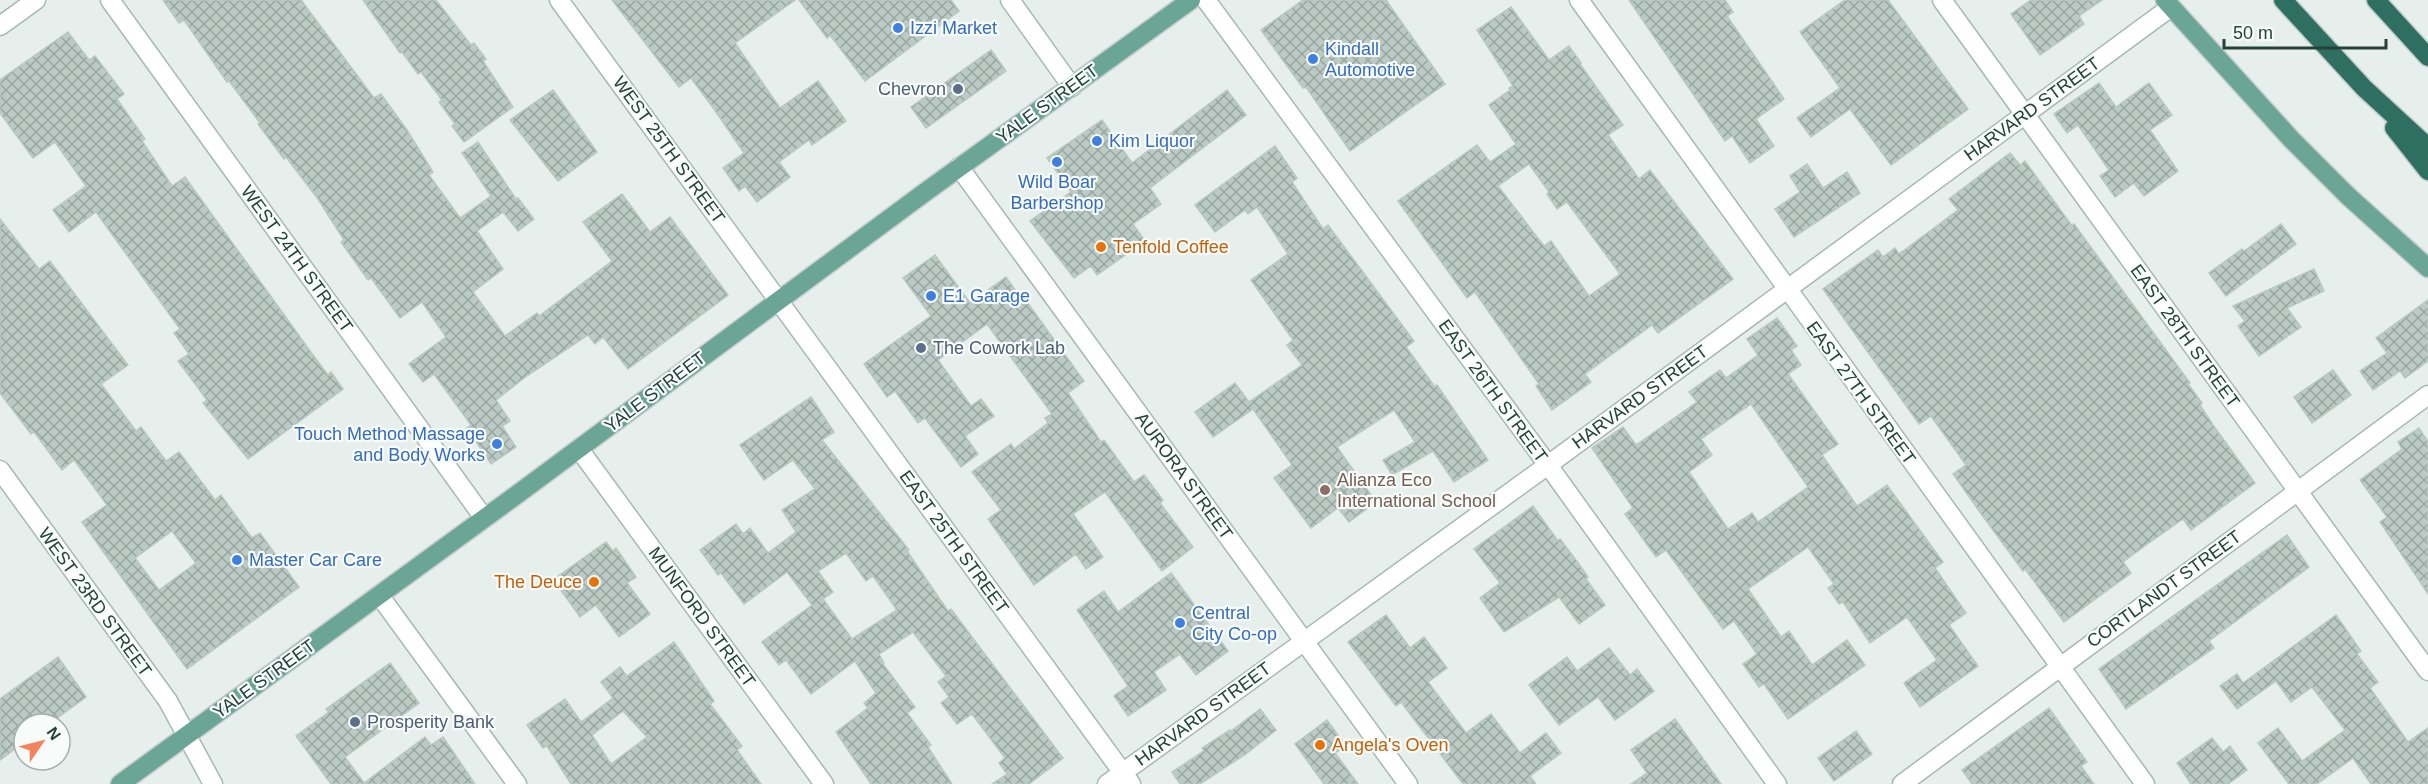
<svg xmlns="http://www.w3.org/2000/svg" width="2428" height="784" viewBox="0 0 2428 784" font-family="Arial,sans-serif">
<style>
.building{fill:url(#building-cross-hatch);stroke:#b8c9c2;stroke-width:1.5;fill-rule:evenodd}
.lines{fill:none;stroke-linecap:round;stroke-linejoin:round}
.minor-casing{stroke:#a8b8b2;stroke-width:21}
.major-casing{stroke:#c2cac8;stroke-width:21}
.highway-casing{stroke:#c2cac8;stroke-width:21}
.minor{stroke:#fff;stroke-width:18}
.major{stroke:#6aa596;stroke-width:18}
.highway{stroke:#2f6f62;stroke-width:18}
.shop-dot{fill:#3f7fe0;stroke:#f7fbf9;stroke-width:2}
.service-dot{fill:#5c6f8a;stroke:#f7fbf9;stroke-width:2}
.food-dot{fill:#e8710a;stroke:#f7fbf9;stroke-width:2}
.education-dot{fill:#8d6e63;stroke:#f7fbf9;stroke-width:2}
.labels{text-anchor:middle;stroke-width:4.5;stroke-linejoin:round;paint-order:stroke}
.shop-label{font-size:18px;fill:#366cbe;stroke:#f7fbf9;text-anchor:start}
.service-label{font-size:18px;fill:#4e5e75;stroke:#f7fbf9;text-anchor:start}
.street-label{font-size:18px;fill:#24423a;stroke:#f7fbf9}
.food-label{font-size:18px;fill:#c56008;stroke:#f7fbf9;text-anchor:start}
.education-label{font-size:18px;fill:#785e54;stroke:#f7fbf9;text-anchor:start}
</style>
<defs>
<pattern id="building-cross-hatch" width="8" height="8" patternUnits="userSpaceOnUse" patternTransform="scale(1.5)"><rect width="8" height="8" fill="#bbcac4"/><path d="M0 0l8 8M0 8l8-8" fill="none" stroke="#98a6a0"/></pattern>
</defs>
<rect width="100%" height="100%" fill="#e6efeb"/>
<!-- building -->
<g class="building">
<polygon points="163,0 301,0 374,98 381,94 407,130 433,172 429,175 460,218 491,196 462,153 478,142 516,199 518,198 534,219 518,231 503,212 477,231 503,269 473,292 505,336 537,313 539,316 612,261 583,222 622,194 650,232 670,217 728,295 628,369 603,337 595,344 588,335 524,378 496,400 510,421 502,426 516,447 491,464 467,428 471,425 434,374 423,382 409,364 446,337 422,302 400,318 371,278 368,280 341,242 344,240 318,199 286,157 284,159 258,124 260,123 229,81 227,82 184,20 179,23"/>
<polygon points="363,0 436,0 471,45 474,43 486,59 483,61 513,107 464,142 452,126 455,124 439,102 442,100 421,72 418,74 402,52 400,53"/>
<polygon points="612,0 795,0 735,43 780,108 818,81 846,121 812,145 809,140 779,162 790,177 757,202 745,186 739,191 723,168 744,153 714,109 691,78 679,87"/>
<polygon points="799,0 951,0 959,11 865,81 830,35 827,38"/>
<polygon points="1303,0 1386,0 1445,84 1350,151 1306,87 1303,88 1261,30"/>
<polygon points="1629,0 1725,0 1733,12 1727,16 1784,99 1756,119 1774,146 1750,163 1732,136 1725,141"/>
<polygon points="1845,0 1888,0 1968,109 1891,165 1850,109 1811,137 1797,118 1840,88 1800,32"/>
<polygon points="2031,0 2102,0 2079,16 2084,24 2040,55 2011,14"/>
<path d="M1511 7 1549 60 1569 46 1581 63 1580 64 1623 125 1608 135 1639 179 1650 170 1733 279 1658 333 1652 325 1585 374 1591 382 1552 410 1536 386 1539 384 1475 292 1467 298 1398 201 1477 145 1490 162 1516 144 1489 105 1510 90 1509 88 1513 86 1477 30ZM1529 164 1549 192 1547 194 1557 209 1567 202 1620 274 1589 296 1551 241 1544 246 1498 186Z"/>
<polygon points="68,32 89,60 95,56 124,94 117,99 145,139 142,141 172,186 185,177 313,355 328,375 331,372 343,389 248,459 203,403 207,400 178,361 189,354 174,333 180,329 96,212 69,232 53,210 86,186 55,142 33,158 0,113 0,80"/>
<polygon points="991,50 1006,71 926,128 911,107"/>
<polygon points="2099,83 2116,107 2149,83 2172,115 2150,130 2178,171 2144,196 2134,183 2115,197 2100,176 2109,170 2078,125 2067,133 2054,114"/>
<polygon points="553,90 597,152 558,181 510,120"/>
<polygon points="1227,90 1246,115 1150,188 1161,204 1133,224 1145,241 1097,275 1091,266 1074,278 1030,221 1071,192 1047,158 1102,120 1132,163"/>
<polygon points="1275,146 1297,178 1292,182 1323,229 1328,225 1414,341 1406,347 1435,387 1437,385 1488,460 1454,482 1433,451 1392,475 1383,460 1415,442 1394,410 1337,447 1376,502 1349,522 1338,508 1311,528 1274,478 1292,465 1253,409 1213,437 1195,412 1235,383 1249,402 1302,365 1287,345 1293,340 1251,280 1288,254 1257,207 1248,214 1245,210 1215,232 1195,205"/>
<polygon points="2010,153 2020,165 2025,161 2072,226 2074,224 2190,383 2188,384 2202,403 2200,405 2213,425 2255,483 2191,530 2183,519 2146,545 2123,562 2131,573 2064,622 2025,569 2023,571 1982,515 1953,474 1966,465 1931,416 1919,424 1823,289 1878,250 1883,257 1895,248 1899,254 1958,210 1949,199"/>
<polygon points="1807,164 1823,188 1847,172 1860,193 1794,237 1775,209 1800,192 1790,176"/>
<path d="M0 219 39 269 50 261 128 365 101 384 136 431 141 427 166 461 179 452 215 500 221 495 252 538 260 533 299 587 187 669 82 522 107 505 74 460 62 470 34 432 31 434 0 393ZM172 531 196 563 159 590 135 558Z"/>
<polygon points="2281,224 2296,244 2226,296 2209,273 2242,249 2244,251"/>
<polygon points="935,255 970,303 1006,277 1025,304 1027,302 1084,381 1068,393 1101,442 1104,440 1134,482 1144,475 1163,500 1160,503 1193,547 1162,571 1105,492 1073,514 1103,557 1086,569 1076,554 1034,585 988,519 1001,510 972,472 1011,444 1014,449 1048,423 1045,418 1052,414 987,324 938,360 971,406 981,399 994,416 965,436 978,454 961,467 925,418 918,423 895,391 887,397 864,364 931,316 903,278"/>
<polygon points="2314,269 2324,291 2287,308 2301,327 2259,356 2238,326 2245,321 2233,306"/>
<polygon points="2428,300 2428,361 2405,378 2400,371 2373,390 2360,371 2387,353 2376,338"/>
<path d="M1777 318 1797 346 1791 350 1801 365 1788 374 1838 444 1822 455 1857 506 1887 485 1943 562 1935 568 1966 613 1949 625 1978 666 1920 707 1904 683 1937 660 1907 617 1870 643 1843 602 1839 604 1828 588 1834 584 1808 547 1748 589 1781 637 1789 631 1812 665 1847 640 1865 665 1788 719 1764 684 1759 687 1743 664 1757 654 1734 621 1723 629 1666 550 1656 557 1625 514 1633 508 1592 448 1623 427 1636 445 1697 402 1689 392 1720 370 1726 378 1758 355 1747 339ZM1751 404 1808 487 1758 522 1752 513 1728 529 1689 472 1712 455 1701 439Z"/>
<polygon points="2333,370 2351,395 2312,423 2294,397"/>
<path d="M811 397 834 432 822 440 909 550 907 551 948 611 951 609 1063 758 1029 784H992L1007 774 999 763 1005 758 972 714 957 724 941 703 949 697 938 682 946 676 913 632 879 654 884 663 883 664 915 707 907 713 931 745 928 747 952 784H871L836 732 868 708 864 703 876 693 855 661 811 694 786 660 779 665 762 642 812 605 787 572 744 604 721 573 718 575 700 550 736 524 743 534 750 528 768 553 796 532 782 510 815 489 793 460 764 480 740 445ZM846 553 866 581 873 576 897 610 852 639 823 599 833 592 818 571Z"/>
<polygon points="2419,428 2428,442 2428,594 2380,522 2387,517 2360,480 2402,449 2398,442"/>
<polygon points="1533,506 1558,541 1560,539 1576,560 1588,577 1586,579 1605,605 1579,624 1559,597 1504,632 1480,598 1500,583 1474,549"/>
<polygon points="2287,535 2309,567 2209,641 2214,648 2126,709 2099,669"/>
<polygon points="606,542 613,551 616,548 636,577 627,583 650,614 619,637 596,605 580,617 560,589 563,586 557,577"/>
<polygon points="1171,573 1228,651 1196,675 1180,654 1154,672 1166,690 1128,716 1114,696 1128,686 1077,610 1104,591 1118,612"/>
<polygon points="1386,615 1410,648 1424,637 1447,668 1428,682 1466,733 1491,714 1520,753 1546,733 1561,753 1530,776 1536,784 1463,784 1401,702 1396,706 1348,642"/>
<polygon points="2336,615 2361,651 2357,654 2378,682 2370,688 2408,742 2428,728 2428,784 2371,784 2353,758 2317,784 2289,784 2258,743 2278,728 2302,761 2345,730 2312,687 2291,702 2276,681 2237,709 2220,686 2237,674 2243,683"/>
<path d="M674 642 714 701 710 704 742 746 737 750 761 784H571L547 746 543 748 527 725 565 699 581 722 613 698 601 682 620 667 627 676ZM623 711 647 737 611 764 592 735Z"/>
<polygon points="1609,648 1630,675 1637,669 1654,691 1615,720 1598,697 1559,725 1529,685 1567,657 1577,671"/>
<polygon points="58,657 86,697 49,724 24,724 24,742 0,760 0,699"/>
<polygon points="390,663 419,703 345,757 364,783 425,737 431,745 443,737 475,784 331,784 296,736 329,712 326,709"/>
<polygon points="2049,708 2087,762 2081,766 2094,784 1972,784 1962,770"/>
<polygon points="1260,709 1276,730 1246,754 1200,784 1180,784 1172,772 1204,751 1202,748 1230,730 1231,731"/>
<polygon points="1675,719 1721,784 1631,784 1647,773 1631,750"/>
<polygon points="1327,720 1346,746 1335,753 1358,784 1324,784 1295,744"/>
<polygon points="1856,731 1872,754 1834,781 1818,758"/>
<polygon points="2212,738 2223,752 2230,746 2247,770 2228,784 2191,784 2177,763"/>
</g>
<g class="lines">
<defs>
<g id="minor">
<polyline points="110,0 484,518"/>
<polyline points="559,0 1131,784"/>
<polyline points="1010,0 1072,87"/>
<polyline points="1206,0 1548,465 1777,784"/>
<polyline points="1579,0 2145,784"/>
<polyline points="1942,0 2428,671"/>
<polyline points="0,26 36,0"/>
<polyline points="959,167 1408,784"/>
<polyline points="579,449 824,784"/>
<polyline points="0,470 168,701 213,784"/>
<polyline points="379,595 517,784"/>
<polyline points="1107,784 1548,465 2171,7"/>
<polyline points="1902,784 2428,395"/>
</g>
<g id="major">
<polyline points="2165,0 2291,139 2348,196 2428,268"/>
<polyline points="120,784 515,496 924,193 1191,0"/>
</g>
<g id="highway">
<polyline points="2283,0 2364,88 2428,147"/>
<polyline points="2376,0 2428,57"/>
<polyline points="2394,128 2428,171"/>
</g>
</defs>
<!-- minor casing -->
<use href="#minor" class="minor-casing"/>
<!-- major casing -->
<use href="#major" class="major-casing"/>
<!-- highway casing -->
<use href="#highway" class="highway-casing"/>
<!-- minor -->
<use href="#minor" class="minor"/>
<!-- major -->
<use href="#major" class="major"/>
<!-- highway -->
<use href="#highway" class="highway"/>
</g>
<!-- markers -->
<g class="shop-dot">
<circle cx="898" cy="28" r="6"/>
<circle cx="1313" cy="59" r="6"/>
<circle cx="1097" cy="141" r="6"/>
<circle cx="1057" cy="162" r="6"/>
<circle cx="931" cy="296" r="6"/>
<circle cx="497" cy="444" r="6"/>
<circle cx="237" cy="560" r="6"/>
<circle cx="1180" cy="623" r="6"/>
</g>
<g class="service-dot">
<circle cx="958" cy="89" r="6"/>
<circle cx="921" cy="348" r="6"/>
<circle cx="355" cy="722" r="6"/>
</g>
<g class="food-dot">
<circle cx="1101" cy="247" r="6"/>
<circle cx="594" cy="582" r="6"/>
<circle cx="1320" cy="745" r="6"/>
</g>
<circle class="education-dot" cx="1325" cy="490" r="6"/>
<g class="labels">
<!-- shop labels -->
<g class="shop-label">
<text x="910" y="34">Izzi Market</text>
<text x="1325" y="55">Kindall<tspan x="1325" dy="21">Automotive</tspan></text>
<text x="1109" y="147">Kim Liquor</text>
<text x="1057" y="188" text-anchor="middle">Wild Boar<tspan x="1057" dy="21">Barbershop</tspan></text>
<text x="943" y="302">E1 Garage</text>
<text x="485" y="440" text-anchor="end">Touch Method Massage<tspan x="485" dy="21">and Body Works</tspan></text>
<text x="249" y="566">Master Car Care</text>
<text x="1192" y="619">Central<tspan x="1192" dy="21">City Co-op</tspan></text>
</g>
<!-- service labels -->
<g class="service-label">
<text x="946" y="95" text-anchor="end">Chevron</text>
<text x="933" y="354">The Cowork Lab</text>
<text x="367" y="728">Prosperity Bank</text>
</g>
<!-- street labels -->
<g class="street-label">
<text transform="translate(1047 104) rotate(-36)" y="6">YALE STREET</text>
<text transform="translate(2032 109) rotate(-36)" y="6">HARVARD STREET</text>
<text transform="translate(669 150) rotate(54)" y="6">WEST 25TH STREET</text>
<text transform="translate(297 259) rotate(54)" y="6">WEST 24TH STREET</text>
<text transform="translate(2185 336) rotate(54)" y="6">EAST 28TH STREET</text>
<text transform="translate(1493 391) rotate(54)" y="6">EAST 26TH STREET</text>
<text transform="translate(655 392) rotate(-37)" y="6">YALE STREET</text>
<text transform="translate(1861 393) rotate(54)" y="6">EAST 27TH STREET</text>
<text transform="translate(1640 397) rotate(-36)" y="6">HARVARD STREET</text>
<text transform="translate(1184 476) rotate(54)" y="6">AURORA STREET</text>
<text transform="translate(954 542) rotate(54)" y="6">EAST 25TH STREET</text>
<text transform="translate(2164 589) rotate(-36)" y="6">CORTLANDT STREET</text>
<text transform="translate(95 602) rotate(54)" y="6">WEST 23RD STREET</text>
<text transform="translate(702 617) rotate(54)" y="6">MUNFORD STREET</text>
<text transform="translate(264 679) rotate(-36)" y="6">YALE STREET</text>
<text transform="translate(1203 714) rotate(-36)" y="6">HARVARD STREET</text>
</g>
<!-- food labels -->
<g class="food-label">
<text x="1113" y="253">Tenfold Coffee</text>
<text x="582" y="588" text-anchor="end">The Deuce</text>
<text x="1332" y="751">Angela's Oven</text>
</g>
<!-- education labels -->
<g class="education-label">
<text x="1337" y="486">Alianza Eco<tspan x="1337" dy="21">International School</tspan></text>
</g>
</g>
<!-- north arrow -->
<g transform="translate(42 742) rotate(55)"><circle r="28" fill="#f7fbf9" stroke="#a3b1ad" stroke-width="1.5"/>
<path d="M0-4.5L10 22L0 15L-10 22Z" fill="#f4845f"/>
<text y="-9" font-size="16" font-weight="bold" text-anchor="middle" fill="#24423a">N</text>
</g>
<!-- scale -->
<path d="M2224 39v9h162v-9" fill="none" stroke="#24423a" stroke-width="3"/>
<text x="2233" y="39" font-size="18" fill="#24423a" stroke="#f7fbf9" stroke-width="4.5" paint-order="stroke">50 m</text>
</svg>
